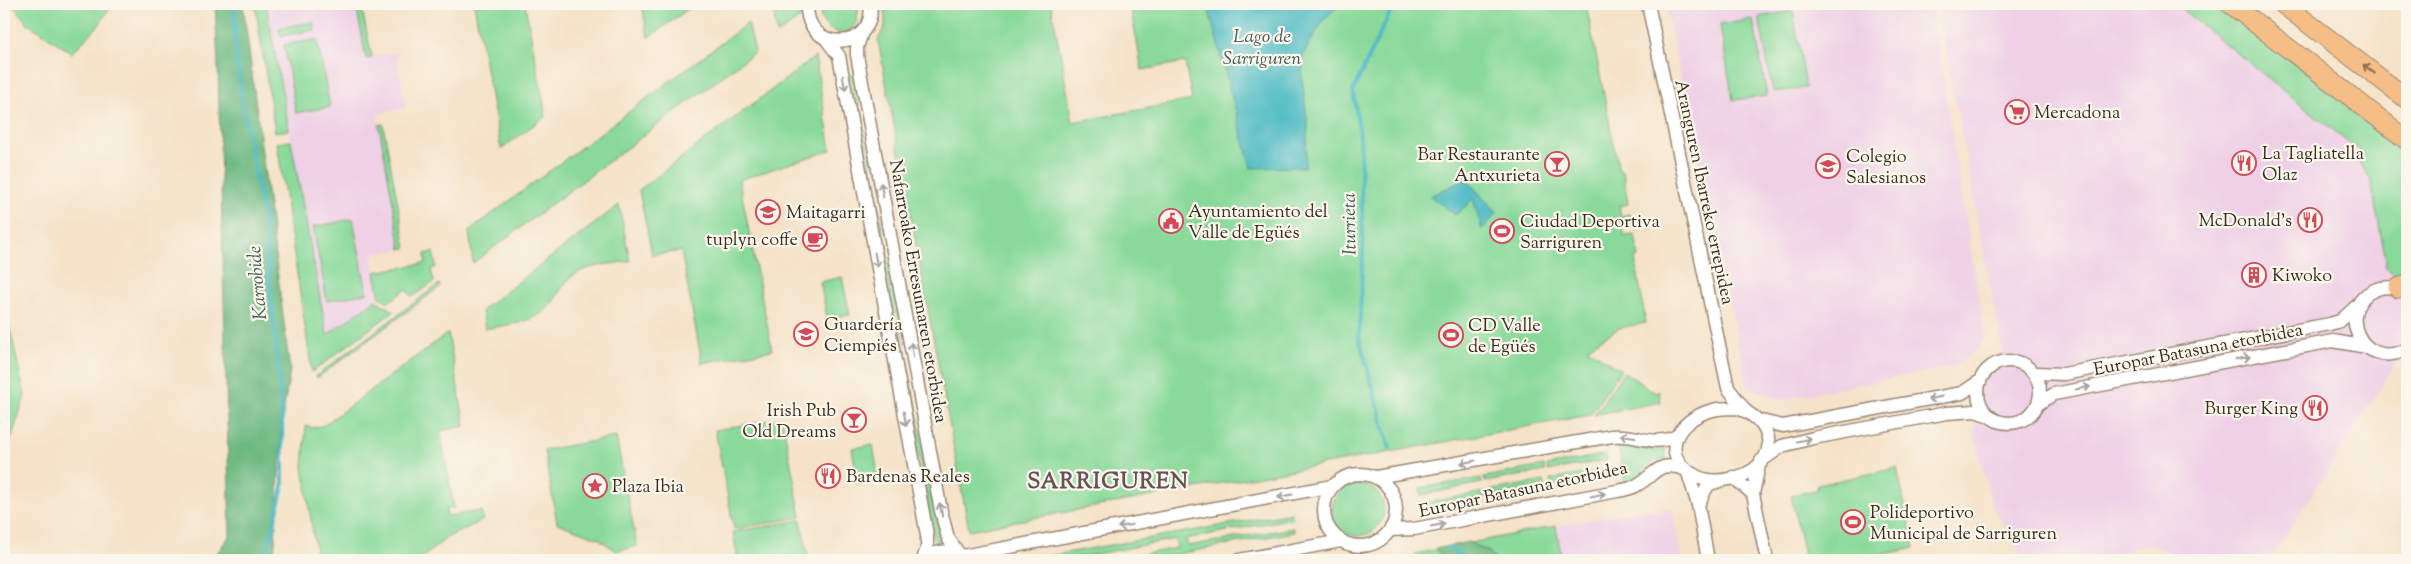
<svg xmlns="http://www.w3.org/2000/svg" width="2411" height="564" viewBox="0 0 2411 564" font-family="'Sorts Mill Goudy',serif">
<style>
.built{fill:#efd0e6}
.green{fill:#88d99a;stroke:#62825c}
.forest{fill:#6eb982;stroke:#547250}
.water{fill:#4ab9c3;stroke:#427270}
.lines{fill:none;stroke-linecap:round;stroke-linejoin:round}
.stream{stroke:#4ab9c3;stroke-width:4}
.tertiary-casing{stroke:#988673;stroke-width:15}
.motorway-casing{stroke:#988673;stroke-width:21}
.tertiary{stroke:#fff;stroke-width:12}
.motorway{stroke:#f6be87;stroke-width:19}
.oneway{stroke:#8f6d4d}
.oneway2{stroke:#a79f9a}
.labels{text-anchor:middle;stroke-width:4.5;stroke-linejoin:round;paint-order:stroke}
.poi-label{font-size:18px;fill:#3b2a1e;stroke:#fbf7ec;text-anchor:start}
.street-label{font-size:18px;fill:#3b2a1e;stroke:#fbf7ec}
.water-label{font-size:19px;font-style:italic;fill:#405c58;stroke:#fbf7ec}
.district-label{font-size:22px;font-weight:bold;letter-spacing:1px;fill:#665157;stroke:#fbf7ec}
</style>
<rect width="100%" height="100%" fill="#fbf7ec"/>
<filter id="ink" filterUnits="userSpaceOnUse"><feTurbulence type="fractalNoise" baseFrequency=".02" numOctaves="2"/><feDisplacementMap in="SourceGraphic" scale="10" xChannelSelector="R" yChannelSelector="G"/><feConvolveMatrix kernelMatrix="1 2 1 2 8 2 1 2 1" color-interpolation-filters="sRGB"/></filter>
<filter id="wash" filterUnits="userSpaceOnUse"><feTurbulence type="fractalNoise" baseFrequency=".0096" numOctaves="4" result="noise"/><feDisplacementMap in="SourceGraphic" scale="20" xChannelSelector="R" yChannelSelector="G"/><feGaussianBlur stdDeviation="1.12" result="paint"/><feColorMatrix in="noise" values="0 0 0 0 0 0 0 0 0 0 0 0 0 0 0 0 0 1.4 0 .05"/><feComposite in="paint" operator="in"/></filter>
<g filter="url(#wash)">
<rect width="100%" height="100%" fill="#f5e2c8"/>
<!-- built -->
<g class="built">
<polygon points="266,4 356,4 366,58 396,53 398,65 406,108 377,114 401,249 372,254 380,297 327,336"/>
<polygon points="1665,4 1931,4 1985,337 1977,349 1956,366 1780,400 1747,386"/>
<polygon points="1937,4 2245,4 2407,150 2407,346 2270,560 2188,560 2148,543 2098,560 2024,560 1991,503 1974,434 1980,381 2004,360"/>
<polygon points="1672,508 1681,560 1562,560 1556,526 1651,509 1652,512"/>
</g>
<!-- green -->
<g class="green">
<polygon points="12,4 112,4 99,25 72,53 27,23"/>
<polygon points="255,4 266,4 289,130 275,132"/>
<polygon points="356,4 361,4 372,58 366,59"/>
<polygon points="474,4 525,4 546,116 501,149"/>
<polygon points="642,4 695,4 648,38"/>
<polygon points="767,4 801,4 803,16 777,34 772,4"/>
<path d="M820 4H857C860 17 856 30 842 33 826 31 818 20 820 4Z"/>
<polygon points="885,4 1051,4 1073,122 1192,100 1185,62 1142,70 1130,4 1586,4 1619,171 1623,171 1628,204 1619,206 1621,216 1630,214 1632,224 1623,226 1624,236 1635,235 1639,257 1635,258 1646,323 1619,328 1587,348 1621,370 1590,415 969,530 878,40 885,26"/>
<polygon points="2175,4 2219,4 2336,91 2406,152 2407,278 2397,278 2385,266 2386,261 2370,178 2356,157 2360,151"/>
<polygon points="1793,11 1806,88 1773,92 1759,17"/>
<polygon points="1753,19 1767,96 1733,100 1720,25"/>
<polygon points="313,22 315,30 281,36 279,28"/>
<polygon points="748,23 755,52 473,263 469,231"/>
<polygon points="317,39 330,107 296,113 284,45"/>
<polygon points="815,57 831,150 739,180 772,350 702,363 681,251 652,255 639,190"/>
<polygon points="854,75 941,543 935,544 849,76"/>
<polygon points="383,124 406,248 401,249 379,125"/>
<polygon points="291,141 327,335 375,300 394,311 312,372 277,143"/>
<path d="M619 205 630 261C613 264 592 265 577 273 564 281 560 292 552 303 537 324 508 324 485 329L482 310Z"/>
<polygon points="353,219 367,293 327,301 313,227"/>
<polygon points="433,252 436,267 431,270 434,282 412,297 406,289 389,302 380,297 375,272 426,263 425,254"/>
<polygon points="842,277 850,315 827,317 820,282"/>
<polygon points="439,284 440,287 317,378 316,376"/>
<polygon points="4,302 25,396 4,460"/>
<polygon points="448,333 465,426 440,431 454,508 446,509 447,516 481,511 483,520 448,537 419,560 317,560 303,467 306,426 313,428 324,425"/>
<polygon points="1624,372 1656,393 1659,391 1661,402 1594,415"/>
<polygon points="782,418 801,517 734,529 715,430"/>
<polygon points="616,437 637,546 616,551 598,538 557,523 544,450"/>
<path d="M1617 441H1630L1653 451 1665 447 1666 459C1647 458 1642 480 1625 483Z"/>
<polygon points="873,445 879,481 858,484 852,448"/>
<polygon points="1606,454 1607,460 1548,471 1547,466"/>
<polygon points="1544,466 1545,471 1485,482 1484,477"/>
<polygon points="1897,468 1914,548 1856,560 1805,560 1791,495 1817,490 1817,485"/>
<polygon points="1609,469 1610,474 1551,485 1550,480"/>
<polygon points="1481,478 1482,483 1421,495 1420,488"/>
<polygon points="1544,481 1545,486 1488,497 1487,491"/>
<circle cx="1358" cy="510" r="26"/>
<polygon points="1484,492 1485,497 1424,509 1424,503"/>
<polygon points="1292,513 1293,518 1186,539 1188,546 1293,528 1294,532 1146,560 1114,560 1177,548 1175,539 1065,560 1026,560"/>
<polygon points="801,520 808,556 786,560 738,560 733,532"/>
<polygon points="1556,526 1562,560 1495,560 1489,552 1483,560 1416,560 1415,554"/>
</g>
<!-- forest -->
<g class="forest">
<polygon points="215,4 243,4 290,370 282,420 274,560 212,560 230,535 218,66"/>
<polygon points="1468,542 1489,552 1495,560 1447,560 1435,549"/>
</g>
<!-- water -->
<g class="water">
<polygon points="1207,4 1340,4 1323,21 1303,55 1302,79 1308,126 1305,167 1251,168"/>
<polygon points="1466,179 1497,213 1482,230 1473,199 1456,215 1430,196"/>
</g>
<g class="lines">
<!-- stream -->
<g class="stream">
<polyline points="235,4 235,45 241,94 265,227 282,412 283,486 266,560"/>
<polyline points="1390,449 1359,338 1363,250 1360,135 1353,91 1394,4"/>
<polyline points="1448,547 1468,560"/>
</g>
</g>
</g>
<g filter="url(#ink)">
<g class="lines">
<defs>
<g id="tertiary">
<path d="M807 4C805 56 878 50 870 4"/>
<polyline points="1648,4 1728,388 1745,410"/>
<polyline points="862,32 857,47 857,55 941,511 948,538 959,554"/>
<polyline points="826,39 839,56 927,535 927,548 923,560"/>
<path d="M2404 291C2395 287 2386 286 2377 289 2333 305 2360 374 2407 349"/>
<circle cx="2009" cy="392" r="31"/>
<polyline points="2035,373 2064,374 2330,324 2340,321 2359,304"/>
<polyline points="2038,404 2054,394 2333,341 2367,347"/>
<path d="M1736 408C1761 414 1781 442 1759 465 1746 478 1715 485 1698 477 1656 457 1676 419 1713 410 1720 408 1728 408 1736 408Z"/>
<polyline points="1761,421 1783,426 1962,393 1980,381"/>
<polyline points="1761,461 1782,446 1813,438 1947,413 1975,411 1990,416"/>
<polyline points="1759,465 1753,494 1767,560"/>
<circle cx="1360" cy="510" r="36"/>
<path d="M1376 477 1612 436C1638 433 1647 447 1675 437"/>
<polyline points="1733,477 1753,494"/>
<polyline points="1698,505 1708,485 1720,481"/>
<path d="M1390 530 1414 529 1617 491C1624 490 1631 489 1637 485 1657 474 1657 459 1687 470L1698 505 1708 560"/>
<polyline points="962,556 1332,486"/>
<path d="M923 560C934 551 947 549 961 555"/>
<polyline points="1239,560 1341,541"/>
</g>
<g id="motorway">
<polyline points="2231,4 2407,140"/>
<polyline points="2283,4 2407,99"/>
<polyline points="2398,288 2407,285"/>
</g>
</defs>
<!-- tertiary casing -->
<use href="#tertiary" class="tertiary-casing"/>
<!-- motorway casing -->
<use href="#motorway" class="motorway-casing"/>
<!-- tertiary -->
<use href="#tertiary" class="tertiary"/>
<!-- motorway -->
<use href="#motorway" class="motorway"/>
</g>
<!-- one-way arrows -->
<defs><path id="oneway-shaft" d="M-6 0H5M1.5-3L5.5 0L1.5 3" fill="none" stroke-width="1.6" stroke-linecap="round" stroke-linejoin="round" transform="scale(1.25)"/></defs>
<use class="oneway" href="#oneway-shaft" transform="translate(2369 69) rotate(-142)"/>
<g class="oneway2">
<use href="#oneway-shaft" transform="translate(844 83) rotate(80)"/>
<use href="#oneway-shaft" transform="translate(882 190) rotate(-100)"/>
<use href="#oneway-shaft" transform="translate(876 260) rotate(80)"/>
<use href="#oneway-shaft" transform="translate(912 350) rotate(-100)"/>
<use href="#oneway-shaft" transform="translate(2243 358) rotate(-10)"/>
<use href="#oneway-shaft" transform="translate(2083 388) rotate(-12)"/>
<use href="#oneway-shaft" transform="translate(1935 398) rotate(168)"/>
<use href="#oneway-shaft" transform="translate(905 419) rotate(80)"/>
<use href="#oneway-shaft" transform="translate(1628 436) rotate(-172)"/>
<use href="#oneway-shaft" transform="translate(1804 440) rotate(-12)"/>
<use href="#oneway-shaft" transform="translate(1468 462) rotate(169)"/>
<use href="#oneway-shaft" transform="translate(1598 495) rotate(-11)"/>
<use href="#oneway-shaft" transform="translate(1285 496) rotate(169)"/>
<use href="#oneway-shaft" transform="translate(941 510) rotate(-102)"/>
<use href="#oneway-shaft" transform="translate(1438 525) rotate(-11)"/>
<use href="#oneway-shaft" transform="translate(1125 526) rotate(170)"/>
</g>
</g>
<!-- icons -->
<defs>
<symbol id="supermarket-ring" viewBox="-11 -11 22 22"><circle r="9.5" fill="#fbf7ec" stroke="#d1495b" stroke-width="1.5"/><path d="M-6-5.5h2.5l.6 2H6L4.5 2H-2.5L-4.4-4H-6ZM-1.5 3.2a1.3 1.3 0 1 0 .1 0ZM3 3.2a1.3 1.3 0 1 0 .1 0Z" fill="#d1495b"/></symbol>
<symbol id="restaurant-ring" viewBox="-11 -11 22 22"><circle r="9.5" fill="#fbf7ec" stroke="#d1495b" stroke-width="1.5"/><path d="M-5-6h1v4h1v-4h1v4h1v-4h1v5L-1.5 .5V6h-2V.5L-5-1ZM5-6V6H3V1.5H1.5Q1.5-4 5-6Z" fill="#d1495b"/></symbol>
<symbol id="bar-ring" viewBox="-11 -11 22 22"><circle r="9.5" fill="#fbf7ec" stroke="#d1495b" stroke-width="1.5"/><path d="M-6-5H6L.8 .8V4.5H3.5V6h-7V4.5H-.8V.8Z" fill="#d1495b"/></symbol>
<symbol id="school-ring" viewBox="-11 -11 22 22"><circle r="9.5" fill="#fbf7ec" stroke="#d1495b" stroke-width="1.5"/><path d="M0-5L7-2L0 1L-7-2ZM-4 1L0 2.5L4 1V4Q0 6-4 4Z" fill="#d1495b"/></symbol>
<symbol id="civic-ring" viewBox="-11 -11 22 22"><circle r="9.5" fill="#fbf7ec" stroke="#d1495b" stroke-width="1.5"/><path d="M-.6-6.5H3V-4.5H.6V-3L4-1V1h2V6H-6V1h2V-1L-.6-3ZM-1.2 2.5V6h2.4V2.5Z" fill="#d1495b"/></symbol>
<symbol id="stadium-ring" viewBox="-11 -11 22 22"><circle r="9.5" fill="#fbf7ec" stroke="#d1495b" stroke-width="1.5"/><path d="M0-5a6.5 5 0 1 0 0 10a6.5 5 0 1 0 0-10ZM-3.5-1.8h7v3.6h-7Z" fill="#d1495b"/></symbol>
<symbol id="cafe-ring" viewBox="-11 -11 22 22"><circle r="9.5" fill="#fbf7ec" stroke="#d1495b" stroke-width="1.5"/><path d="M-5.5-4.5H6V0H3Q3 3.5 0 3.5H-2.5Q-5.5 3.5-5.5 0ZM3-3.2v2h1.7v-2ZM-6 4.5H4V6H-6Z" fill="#d1495b"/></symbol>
<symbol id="building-ring" viewBox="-11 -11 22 22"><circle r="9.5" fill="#fbf7ec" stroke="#d1495b" stroke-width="1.5"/><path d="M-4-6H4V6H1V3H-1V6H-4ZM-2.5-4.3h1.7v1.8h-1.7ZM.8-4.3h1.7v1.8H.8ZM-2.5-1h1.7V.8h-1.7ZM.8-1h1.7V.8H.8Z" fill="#d1495b"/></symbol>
<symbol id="sight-ring" viewBox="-11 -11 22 22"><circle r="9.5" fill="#fbf7ec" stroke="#d1495b" stroke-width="1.5"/><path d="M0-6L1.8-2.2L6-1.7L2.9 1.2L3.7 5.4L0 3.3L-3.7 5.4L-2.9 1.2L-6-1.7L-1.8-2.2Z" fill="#d1495b"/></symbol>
</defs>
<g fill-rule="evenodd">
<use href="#supermarket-ring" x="2003" y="98" width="28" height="28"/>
<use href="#restaurant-ring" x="2230" y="149" width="28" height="28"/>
<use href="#bar-ring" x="1543" y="150" width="28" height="28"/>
<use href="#school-ring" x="1814" y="152" width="28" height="28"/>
<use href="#school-ring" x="754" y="198" width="28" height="28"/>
<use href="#restaurant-ring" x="2296" y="206" width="28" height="28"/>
<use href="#civic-ring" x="1157" y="207" width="28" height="28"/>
<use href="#stadium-ring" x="1488" y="217" width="28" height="28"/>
<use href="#cafe-ring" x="801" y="225" width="28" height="28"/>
<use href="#building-ring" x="2240" y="261" width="28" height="28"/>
<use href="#school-ring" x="792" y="320" width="28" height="28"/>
<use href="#stadium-ring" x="1437" y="321" width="28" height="28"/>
<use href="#restaurant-ring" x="2301" y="394" width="28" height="28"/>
<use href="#bar-ring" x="840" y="406" width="28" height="28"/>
<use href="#restaurant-ring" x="814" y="462" width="28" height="28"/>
<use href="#sight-ring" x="581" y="472" width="28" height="28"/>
<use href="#stadium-ring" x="1839" y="508" width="28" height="28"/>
</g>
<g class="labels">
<!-- poi labels -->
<g class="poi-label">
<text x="2034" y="118">Mercadona</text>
<text x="2262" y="159">La Tagliatella<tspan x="2262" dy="21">Olaz</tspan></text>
<text x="1540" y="160" text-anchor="end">Bar Restaurante<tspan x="1540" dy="21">Antxurieta</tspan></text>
<text x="1846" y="162">Colegio<tspan x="1846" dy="21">Salesianos</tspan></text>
<text x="1188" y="217">Ayuntamiento del<tspan x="1188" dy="21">Valle de Egüés</tspan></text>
<text x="786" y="218">Maitagarri</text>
<text x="2292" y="226" text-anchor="end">McDonald's</text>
<text x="1520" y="227">Ciudad Deportiva<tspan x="1520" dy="21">Sarriguren</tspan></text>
<text x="798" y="245" text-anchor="end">tuplyn coffe</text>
<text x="2272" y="281">Kiwoko</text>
<text x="824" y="330">Guardería<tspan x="824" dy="21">Ciempiés</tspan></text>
<text x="1468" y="331">CD Valle<tspan x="1468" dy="21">de Egüés</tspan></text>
<text x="2298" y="414" text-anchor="end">Burger King</text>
<text x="836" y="416" text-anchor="end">Irish Pub<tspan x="836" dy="21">Old Dreams</tspan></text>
<text x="846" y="482">Bardenas Reales</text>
<text x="612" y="492">Plaza Ibia</text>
<text x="1870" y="518">Polideportivo<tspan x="1870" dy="21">Municipal de Sarriguren</tspan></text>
</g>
<!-- street labels -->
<g class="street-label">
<text transform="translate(1705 192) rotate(78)" y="6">Aranguren Ibarreko errepidea</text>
<text transform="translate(919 291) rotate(80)" y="6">Nafarroako Erresumaren etorbidea</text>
<text transform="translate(2198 349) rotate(-11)" y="6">Europar Batasuna etorbidea</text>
<text transform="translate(1523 489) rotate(-12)" y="6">Europar Batasuna etorbidea</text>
</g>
<!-- water labels -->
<g class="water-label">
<text x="1262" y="42">Lago de<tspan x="1262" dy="22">Sarriguren</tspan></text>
<text transform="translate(1348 224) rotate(-91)" y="7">Iturrieta</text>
<text transform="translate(256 283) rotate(-95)" y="7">Karrobide</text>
</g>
<!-- district labels -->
<g class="district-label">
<text x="1108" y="488">SARRIGUREN</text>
</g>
</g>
<!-- margin -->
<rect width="2411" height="564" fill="none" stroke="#fbf7ec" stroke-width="20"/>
</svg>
